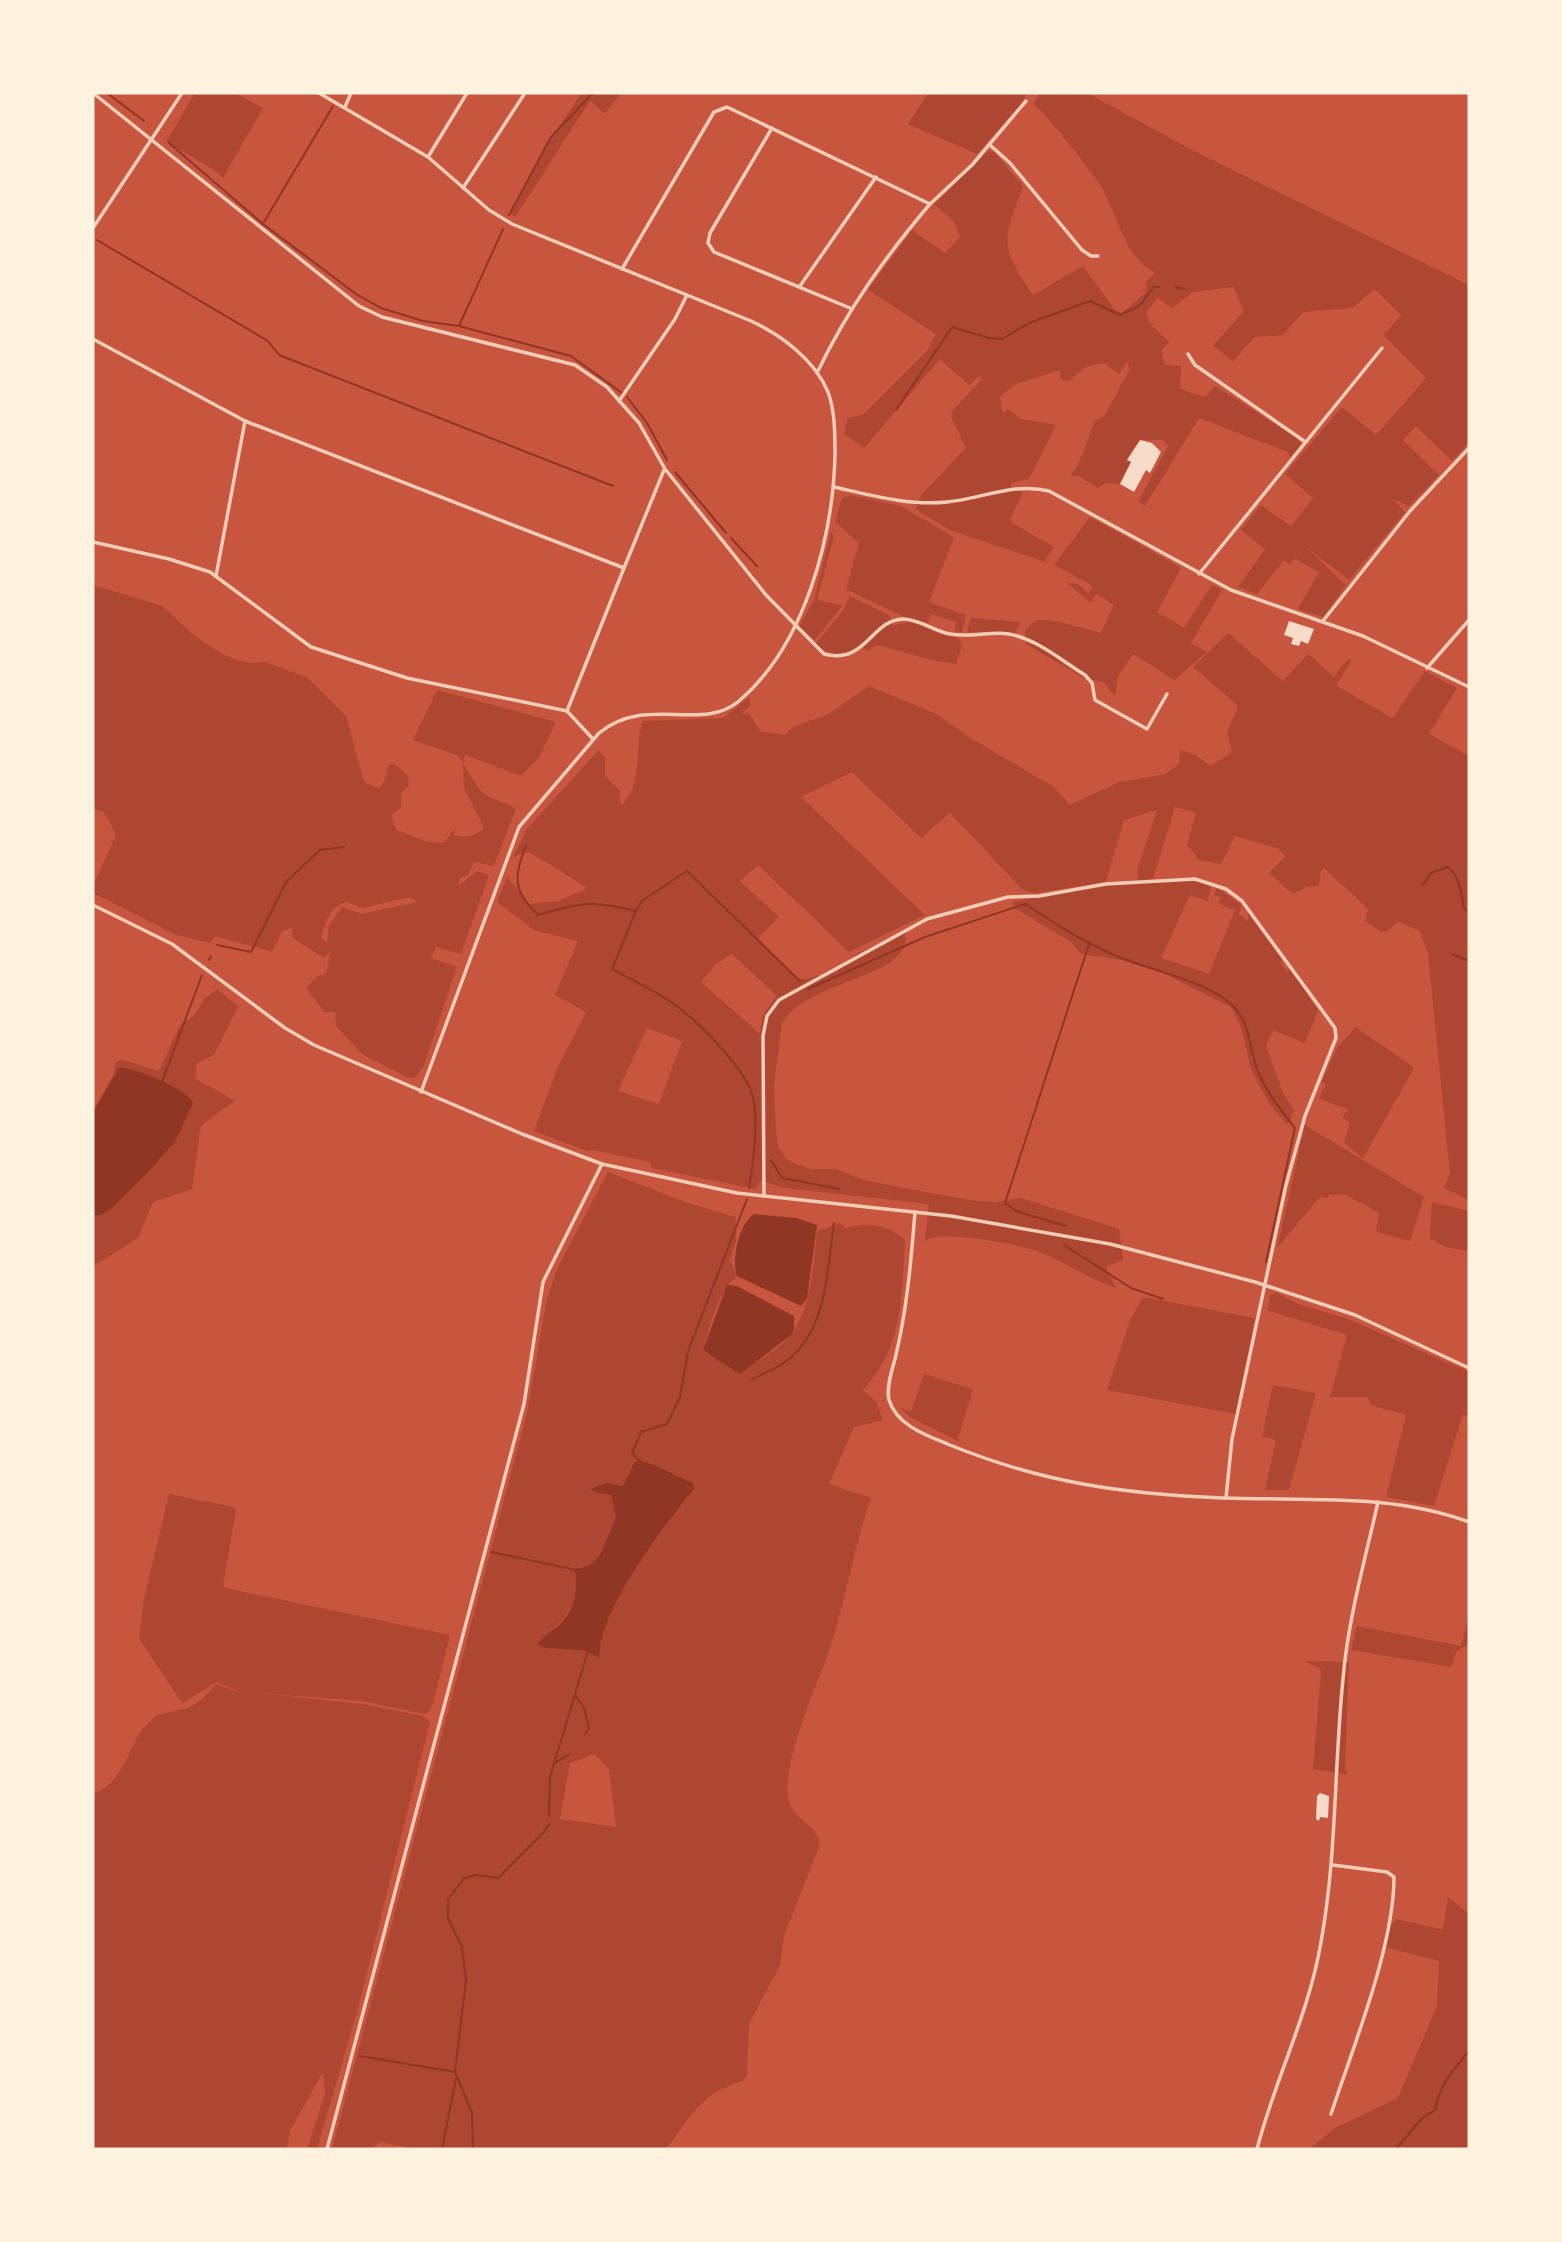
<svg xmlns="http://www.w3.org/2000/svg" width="1562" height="2242" viewBox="0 0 1562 2242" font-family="Georgia,serif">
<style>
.green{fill:#ae4732;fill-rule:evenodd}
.water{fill:#8f3625}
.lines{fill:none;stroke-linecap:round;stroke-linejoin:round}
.stream{stroke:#8f3625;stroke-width:2}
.building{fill:#f7dbc8}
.minor{stroke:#f1ccb7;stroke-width:3.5}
.tertiary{stroke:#f1ccb7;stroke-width:3.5}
</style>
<rect width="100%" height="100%" fill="#c8553d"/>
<!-- green -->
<g class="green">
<polygon points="195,93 235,93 263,108 223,178 213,169 166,142"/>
<polygon points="582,93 621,93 605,114 590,101 515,217 511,214 551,138"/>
<polygon points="928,93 1027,93 1022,103 977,154 908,124"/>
<path d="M1036 93H1087L1196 152 1469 285V442L1452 461 1416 426 1403 440 1439 475 1409 506 1393 499 1405 512 1349 580 1306 547 1346 585 1323 617 1298 609 1319 572 1294 558 1291 565 1284 560 1257 594 1238 587 1265 549 1241 530 1261 505 1291 526 1313 498 1285 474 1342 407 1376 435 1426 378 1384 335 1401 315 1375 289 1352 308 1303 312 1283 335 1255 337 1233 361 1213 346 1244 311 1233 287 1193 292 1172 308 1158 298 1146 312 1150 323H1154L1151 325 1169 342 1161 351 1165 365 1181 366 1180 389 1205 397 1215 386 1296 437 1301 444 1290 458 1288 452 1199 418 1145 506 1138 502 1168 446 1163 440H1140L1127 459 1131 462 1120 484 1106 483 1098 488 1078 476H1071L1082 456 1094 422 1105 415 1130 369 1127 361 1119 374 1104 363 1085 367 1068 382 1060 379V370L1014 385 1000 397 1003 414 1008 409 1021 419 1056 425 1029 479 1012 483 1010 489 1023 492 1010 519 1012 523 1054 547 1045 560 1048 563 949 530 915 509 922 494 966 448 951 417 953 410 982 379 979 376 969 385 940 359 864 448 844 434 848 418 864 414 928 350 936 334 868 290 912 230 945 253 960 237 953 220 934 205 987 151 994 152 1023 186C1003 242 998 243 1033 295L1083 266 1115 310 1122 313 1145 293 1146 282 1155 273C1124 256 1118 217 1102 188 1093 173 1046 113 1033 104L1039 94Z"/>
<path d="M851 495 901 506 954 537 929 602 966 615 962 632H954L957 622 931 614 928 623 923 622 935 632 959 638 962 646 956 664C929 661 903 651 877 645L867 651 861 645C846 658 829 656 815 644L842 612 850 596 889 615 893 626 908 622 906 618 846 589 859 543 835 522 842 498Z"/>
<polygon points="1090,517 1121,534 1121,538 1123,535 1181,568 1157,612 1184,628 1212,585 1222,590 1191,643 1207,652 1174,680 1133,654 1118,676 1115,696 1103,682 1084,678 1026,644 1025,629 1037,620 1056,621 1101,633 1114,605 1096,594 1091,603 1067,583 1078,584 1088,593 1092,588 1091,585 1054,565"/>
<polygon points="831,532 834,536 817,600 842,606 815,640 799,627 814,600"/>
<path d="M93 585 162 606 196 637 223 655 248 663 265 662 308 678 346 716 364 782 379 788 384 782 389 765 395 764 408 776 409 785 401 793V807L391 815 396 830C413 835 426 845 445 842L454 828V835C465 839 476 836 484 828L464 788 463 763 457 755 413 740 437 690 553 721 555 724 539 758 521 776 465 755 463 763 479 789 489 797 516 808 494 866 474 862 468 875 460 878 458 886 477 871 489 875 461 954 436 947 431 958 457 967 424 1065 415 1078 407 1077 362 1054 336 1026 335 1012H324L306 988 316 977 326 974 330 952 324 958 293 938 292 928 282 931 272 952 215 936 210 943 174 934 93 893V886L116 835 104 812 93 809ZM411 897 417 902 361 914 342 907 329 926 327 943 321 937C326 921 330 907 346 902L362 908Z"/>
<polygon points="971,617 974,618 1020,622 1015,633 967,632"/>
<path d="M1228 633 1283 681 1308 654 1334 677 1347 660 1352 659 1336 686 1393 718 1425 671 1457 688 1429 734 1469 756V1200L1444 1188 1450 1174 1428 953 1419 930 1397 922 1388 931 1382 932 1365 921 1368 910 1364 905 1324 868 1321 871 1319 886 1307 887 1293 894 1269 873 1286 856 1277 848 1235 836 1221 864 1199 860 1187 845 1196 813 1175 807 1153 879 1138 880 1137 870 1157 810 1124 820 1106 882 1034 893 1023 890 950 813 921 838 852 772 801 797 925 915 849 952 758 865 740 881 779 917 757 940 799 980 836 972 856 954 905 932C907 947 902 953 891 962 861 981 800 992 782 1023L774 1085 776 1131 778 1147 787 1160 810 1169H835L867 1181 975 1201 996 1202 1021 1198 1119 1229 1123 1260 1106 1267 1116 1288C1087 1278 1064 1261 1037 1251 1017 1244 940 1229 925 1241L929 1204 784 1188 761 1181 755 1189 652 1168 650 1162 592 1150 586 1151 534 1131 557 1069 586 1012 555 995 578 941 534 930 497 902 507 877 530 904 558 901 588 888 529 852 513 857 526 830 598 751 605 757V776L619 790 621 806C645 783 633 748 643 721L723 718 750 697V705L741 714 749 713 760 731 784 735 793 727 829 714 869 686 936 714 972 739 1054 787 1070 805 1119 782 1165 774 1179 764 1180 750 1195 755 1211 766 1232 752 1227 732 1238 706 1193 667ZM732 954 777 996 763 1015 760 1034 701 982 716 964ZM647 1028 682 1041 659 1104 618 1091Z"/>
<polygon points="1188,880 1211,885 1208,901 1190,895 1161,958 1209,974 1235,910 1219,904 1221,897 1214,895 1217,888 1242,905 1239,914 1248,921 1248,913 1282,960 1280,963 1287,971 1291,969 1318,1011 1305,1043 1273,1030 1266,1046 1283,1093 1294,1110 1288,1125 1270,1105 1251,1069 1241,1027 1231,1007 1165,974 1123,960 1081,954 1071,942 1016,909 1012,902 1104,885"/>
<polygon points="217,989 238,1006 214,1055 197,1063 195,1078 235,1101 201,1125 192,1189 153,1202 138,1238 93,1266 93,1110 113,1076 116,1062 123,1060 159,1071 180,1025 195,1015 204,999"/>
<polygon points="1356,1027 1414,1068 1363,1158 1344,1143 1350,1123 1342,1118 1348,1109 1319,1099 1326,1084 1322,1082 1337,1048"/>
<polygon points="1305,1125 1424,1197 1410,1241 1376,1232 1379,1213 1344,1194 1329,1195 1328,1198 1320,1197 1277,1248"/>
<path d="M608 1172 688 1203 736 1217V1241L730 1259 737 1276C716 1295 711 1324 703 1350L745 1368C760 1360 783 1347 793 1332 811 1305 814 1262 817 1231L840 1223 846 1229C864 1220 892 1226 905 1240 902 1294 903 1349 863 1390L876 1401 883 1420 854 1427 829 1484 871 1498C854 1547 846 1599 830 1648 817 1685 783 1759 788 1797 790 1818 817 1824 820 1844L784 1936 780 1965 749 2024 747 2074 743 2081C699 2094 691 2117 666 2149H416L381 2142 370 2149H332L527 1413 546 1303 557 1269ZM640 1461C654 1462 678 1477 693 1483V1489C665 1523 596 1614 600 1657L583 1650 538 1644 564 1619 573 1603 578 1579 600 1555 616 1517 611 1495 596 1493 591 1489 607 1483 623 1486 633 1462ZM595 1754 609 1770 616 1827 560 1819 570 1763Z"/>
<polygon points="1432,1202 1469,1211 1469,1251 1445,1247 1430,1238"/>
<polygon points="1277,1293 1298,1304 1346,1318 1469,1372 1469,1416 1463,1414 1434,1506 1386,1497 1406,1415 1371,1405 1368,1397 1330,1397 1347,1335 1267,1310 1271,1294"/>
<polygon points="1143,1297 1255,1318 1236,1414 1107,1390 1130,1320"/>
<polygon points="924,1374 973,1389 958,1439 960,1442 910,1417 900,1408 911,1411"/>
<polygon points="1273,1385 1316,1393 1289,1490 1265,1490 1276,1440 1262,1436"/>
<path d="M169 1494 233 1507 236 1511 223 1585 225 1588 450 1635 433 1703 430 1711 424 1714 362 1701 258 1693 362 1704 423 1716 430 1722 357 2012 317 2149H307L325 2094 323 2072 290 2131 287 2149H93V1794C126 1782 126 1747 147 1724 161 1709 176 1713 192 1706 201 1702 209 1691 216 1684L251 1697 217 1682 182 1703 139 1638 144 1599Z"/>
<polygon points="1469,1615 1469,1644 1457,1651 1451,1667 1351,1650 1357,1626 1461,1646"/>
<polygon points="1304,1661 1349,1662 1345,1769 1348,1775 1313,1769 1321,1672 1319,1668"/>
<polygon points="1448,1897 1469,1914 1469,2143 1465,2149 1309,2149 1335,2128 1398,2098 1437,2006 1439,1961 1385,1947 1391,1925 1396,1919 1443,1930"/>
</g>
<!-- water -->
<g class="water">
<path d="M122 1068C137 1069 188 1089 193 1103L175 1142 147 1173 112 1208 101 1215H93V1113L118 1069Z"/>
<path d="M755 1214 796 1218 817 1225 807 1298 801 1306 737 1276C731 1260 739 1222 755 1214Z"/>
<polygon points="727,1285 737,1286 794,1316 794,1330 790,1336 740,1374 703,1350"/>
<path d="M640 1461C653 1462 678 1477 693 1483L694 1489C666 1522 595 1616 600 1658L583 1650 545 1648 538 1644C543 1636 551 1632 558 1626 575 1611 578 1589 575 1570L590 1565 600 1555 616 1517 611 1495 596 1493 590 1489 607 1483 623 1486 634 1462Z"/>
</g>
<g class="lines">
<!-- stream -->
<g class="stream">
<polyline points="107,93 144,121"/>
<polyline points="169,143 263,224 356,294 381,308 423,321 459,326 571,356 622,393"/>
<polyline points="509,215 551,137 593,93"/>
<polyline points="264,222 333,106"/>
<polyline points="97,240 268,341 279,355 613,486"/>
<polyline points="1175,287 1184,289"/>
<polyline points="459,326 503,229"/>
<polyline points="627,397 647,423 667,460"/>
<polyline points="896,410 952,327 989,338 1002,339 1029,323 1090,301 1120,315 1139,306 1154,287 1159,287"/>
<polyline points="675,472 726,533"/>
<polyline points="731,538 757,566"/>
<path d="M526 845C514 877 512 890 538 915 582 902 592 900 636 911L612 969C631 979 651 989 668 1000 694 1017 750 1071 754 1102 758 1130 754 1160 749 1188"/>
<path d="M1422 886 1431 873 1448 867C1460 877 1461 893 1464 908L1469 912"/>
<polyline points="636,911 642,901 687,871 800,981"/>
<polyline points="217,945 251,952 286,882 320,850 344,847"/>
<polyline points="1452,954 1469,961"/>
<polyline points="209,960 211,956"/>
<path d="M808 989 925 937 1025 904C1054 923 1082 941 1114 955 1147 970 1212 981 1236 1009 1250 1025 1250 1050 1257 1069 1266 1092 1280 1109 1295 1128L1266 1262"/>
<polyline points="162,1082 202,975"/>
<polyline points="771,1160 782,1178 839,1189"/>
<polyline points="1066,1226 1016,1211 1005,1203 1089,944"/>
<polyline points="1064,1245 1131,1288 1163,1299"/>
<path d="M751 1380C763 1373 779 1368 789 1359 828 1327 827 1269 834 1223"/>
<polyline points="640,1461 632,1453 641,1432 667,1424 680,1397 688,1351 747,1199"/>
<polyline points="491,1552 576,1570"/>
<polyline points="575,1695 584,1708 589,1729 585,1734"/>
<polyline points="556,1762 569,1755"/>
<polyline points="549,1816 550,1777 588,1651"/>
<polyline points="360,2056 455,2072"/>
<polyline points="442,2149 456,2078"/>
<polyline points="473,2149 472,2113 455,2072 466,1981 462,1947 448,1918 448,1900 464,1878 476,1875 498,1878 544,1832 549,1824"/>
<path d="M1396 2149 1422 2118 1435 2110C1440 2084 1453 2070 1469 2051"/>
</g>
</g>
<!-- building -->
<g class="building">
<polygon points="1140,440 1152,443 1161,452 1150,473 1146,470 1134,492 1120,484 1131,462 1127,460"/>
<polygon points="1289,621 1314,629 1308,644 1301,641 1299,646 1291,644 1293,638 1284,635"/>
<polygon points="1320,1793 1329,1796 1328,1818 1320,1817 1319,1821 1316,1819 1317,1796"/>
</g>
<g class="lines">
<!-- minor -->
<g class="minor">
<path d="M93 93 359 306 382 317 575 365 607 387 639 423 665 469 766 595 824 654C866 665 871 620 903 619 919 619 934 631 950 634 969 638 990 631 1009 634 1037 639 1062 661 1085 675L1092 683 1095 700 1147 729 1167 694"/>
<polyline points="345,107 351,93"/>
<polyline points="772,128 710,233 708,243 714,252 850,308"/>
<polyline points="990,145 1010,163 1082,250 1091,256 1098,256"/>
<polyline points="428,157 467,93"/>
<polyline points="463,188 525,93"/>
<polyline points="930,204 972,165 1026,101"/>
<path d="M622 269 714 112 727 107 930 204C885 257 847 310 817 373"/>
<polyline points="800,286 876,177"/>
<polyline points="93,339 245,421 624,568 567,711 593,739"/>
<polyline points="1188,354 1195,365 1304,441"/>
<polyline points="619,401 675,319 687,295"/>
<path d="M834 487C870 495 910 506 947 502 981 499 1015 482 1049 491L1231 590 1363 636 1469 687"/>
<polyline points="93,542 169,559 210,572 311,647 407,678 567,711"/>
<polyline points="624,568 664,470"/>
<polyline points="1199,574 1382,348"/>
<polyline points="216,576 245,421"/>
<polyline points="1323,621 1410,511 1469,448"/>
<polyline points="1427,668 1469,620"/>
<polyline points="764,1196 763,1036 767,1016 779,1000 927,919 1008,897 1039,896 1106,884 1195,879 1226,889 1242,901 1335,1028 1336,1038 1305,1116 1286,1185 1232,1439 1226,1498"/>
<path d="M915 1212C911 1262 907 1310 895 1359 892 1370 886 1388 889 1400 897 1426 928 1436 950 1445 1043 1483 1124 1494 1223 1498 1306 1501 1391 1493 1469 1522"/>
<path d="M1331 2114C1353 2047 1394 1947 1394 1877L1387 1872 1333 1865"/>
<path d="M1257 2149C1275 2079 1309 2014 1321 1942 1337 1854 1334 1767 1343 1679 1348 1619 1365 1560 1378 1502"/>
</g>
<!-- tertiary -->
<g class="tertiary">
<path d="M319 93 428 157 489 210 512 224 751 321C781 335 815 360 828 392 835 411 835 434 835 455 833 537 805 645 739 701 701 733 647 694 599 733L519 827 421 1092"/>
<polyline points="93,228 182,93"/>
<polyline points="93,905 172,944 285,1028 314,1045 522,1134 602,1164 737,1193 951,1216 1110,1244 1255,1282 1355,1315 1469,1368"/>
<polyline points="327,2149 524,1404 543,1282 602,1164"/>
</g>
</g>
<!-- border -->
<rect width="1562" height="2242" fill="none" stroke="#fff3e0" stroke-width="189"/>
</svg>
